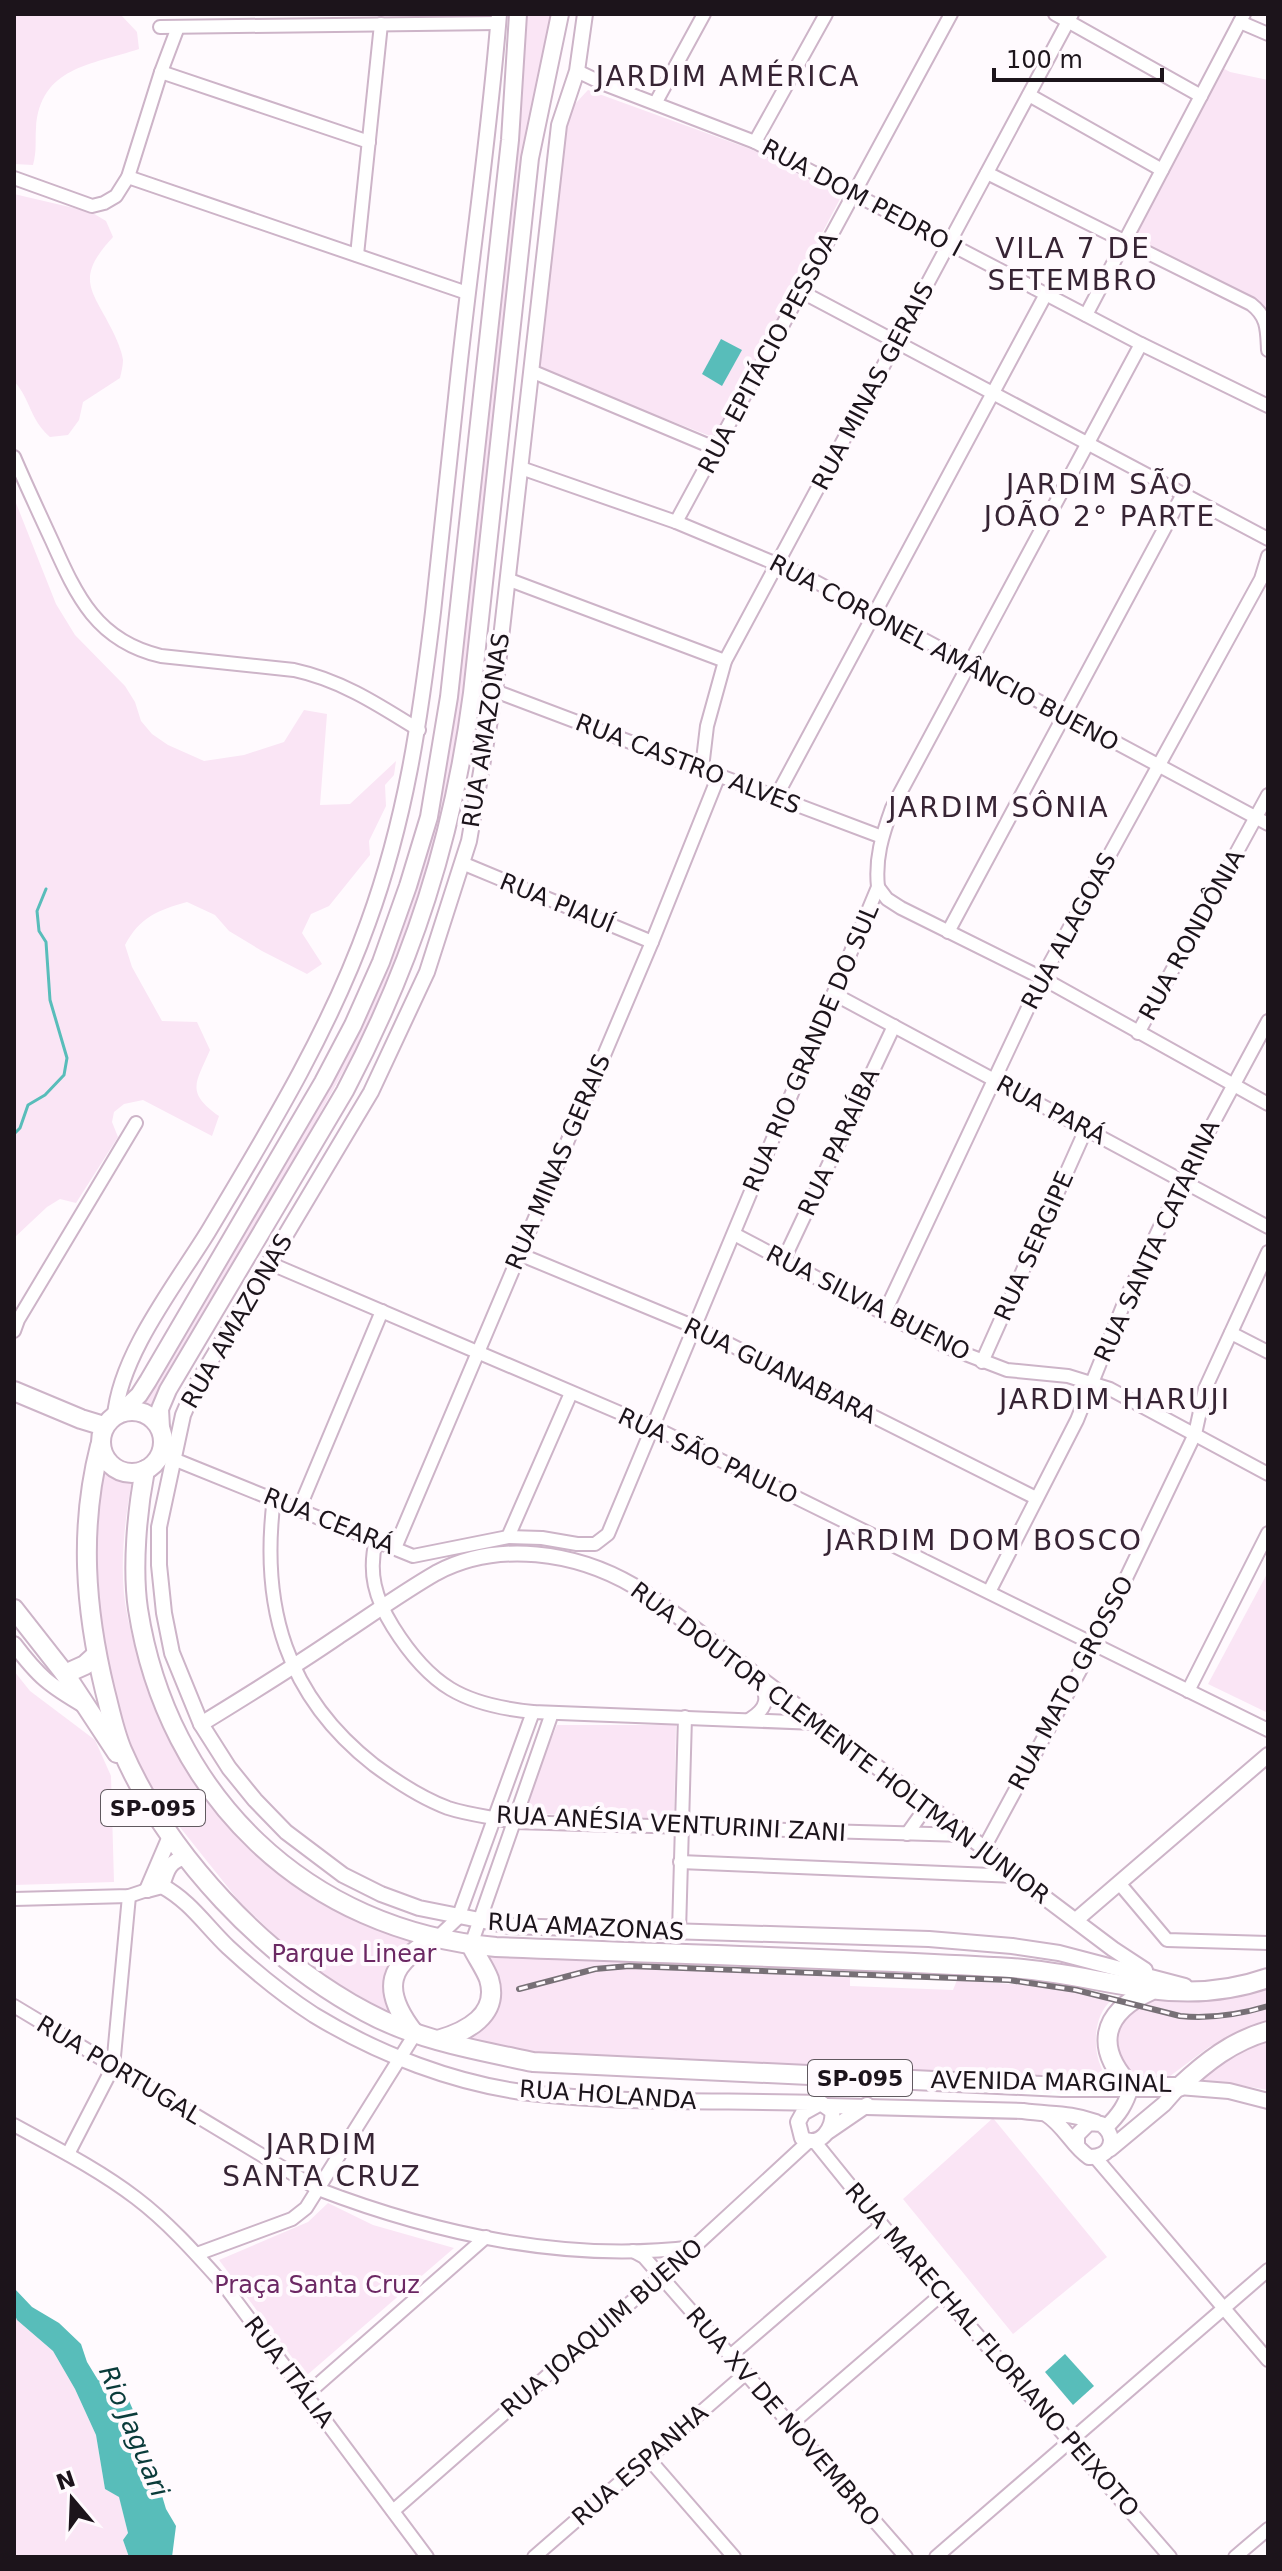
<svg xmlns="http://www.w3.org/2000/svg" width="1282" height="2571" viewBox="0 0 1282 2571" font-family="'DejaVu Sans',sans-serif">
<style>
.green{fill:#fae5f5}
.water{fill:#58bdba}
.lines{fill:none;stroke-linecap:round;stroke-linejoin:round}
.stream{stroke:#58bdba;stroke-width:3}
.minor-casing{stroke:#cdb4c8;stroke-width:16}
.tertiary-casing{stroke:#cdb4c8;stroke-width:18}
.secondary-casing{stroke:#cdb4c8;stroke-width:20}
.primary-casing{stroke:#cdb4c8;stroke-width:22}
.minor{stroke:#fff;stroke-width:12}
.tertiary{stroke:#fff;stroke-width:14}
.secondary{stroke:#fff;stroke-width:16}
.primary{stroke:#fff;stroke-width:18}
.rail-casing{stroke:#777076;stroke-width:6}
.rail{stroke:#fffafe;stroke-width:3;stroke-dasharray:9;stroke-linecap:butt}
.labels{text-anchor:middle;stroke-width:8;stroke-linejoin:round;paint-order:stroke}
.shield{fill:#fffafe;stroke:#60595f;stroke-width:2}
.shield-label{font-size:22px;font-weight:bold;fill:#1c141b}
.street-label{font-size:24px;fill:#1c141b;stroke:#fffafe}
.park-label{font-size:24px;fill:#6b2763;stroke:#fffafe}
.water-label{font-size:26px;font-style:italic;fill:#0a3b3a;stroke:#fffafe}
.quarter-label{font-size:28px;letter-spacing:2px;fill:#372434;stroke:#fffafe}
</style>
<rect width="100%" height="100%" fill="#fffafe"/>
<!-- green -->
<g class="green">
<path d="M14 14H120L137 32 139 49C91 65 40 67 36 128 35 142 37 150 33 165L14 164Z"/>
<polygon points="525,14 551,14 535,90 511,263 472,651 442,824 396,972 366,1031 153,1412 132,1406 277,1171 389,965 429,826"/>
<polygon points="1219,66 1230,72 1268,80 1268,323 1262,311 1129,238"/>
<polygon points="588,90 753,150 841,197 715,438 537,369 565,126 574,105"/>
<path d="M14 194 91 212 106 221 113 237C72 281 94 291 115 336 118 343 122 352 123 360 123 366 121 373 120 378L83 402 79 420 68 435 50 437C29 418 31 400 14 381Z"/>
<path d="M14 498 56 604 75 635 125 686 135 702 141 721 152 734 168 745 204 761 244 755 284 742 304 710 327 714 320 805 350 804 396 761 394 775 385 785 386 806 369 841 370 855 329 906 311 914 302 933 322 964 307 974 262 951 229 931 215 915 187 902C158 910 140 917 125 945L132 967 162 1021 197 1022 210 1050C196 1083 185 1092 219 1116L212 1136 143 1100 124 1104 114 1112 112 1122 118 1137 76 1203 60 1199 47 1207 14 1238Z"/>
<path d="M99 1465 114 1477 132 1480C124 1525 118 1574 128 1619 161 1769 263 1898 414 1940 384 1959 377 1977 389 2013L330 1979 291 1951 238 1900 179 1826 133 1760 106 1669 91 1539Z"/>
<polygon points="1268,1572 1268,1713 1208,1684"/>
<polygon points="14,1671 30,1691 95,1740 111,1776 114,1882 14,1885"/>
<polygon points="557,1725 676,1725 674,1820 521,1813"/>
<path d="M475 1950 661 1961 739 1971 850 1976V1986L953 1990 957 1980 1052 1987 1112 2000C1094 2014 1092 2047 1101 2067 1103 2073 1109 2078 1114 2082L535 2057 446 2040 488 2012Z"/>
<polygon points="1268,1985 1268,2021 1251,2026 1209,2047 1166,2079 1138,2080 1116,2058 1115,2024 1140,2000 1165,1997 1194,2001 1228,1996"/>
<polygon points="1268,2039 1268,2090 1239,2085 1197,2083 1231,2054"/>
<polygon points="993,2118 1107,2257 1013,2334 903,2199"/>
<polygon points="328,2203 373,2225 454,2248 306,2376 219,2260 308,2222"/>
<polygon points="14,2313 17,2320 53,2351 75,2389 96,2435 105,2489 119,2496 128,2533 123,2540 129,2557 14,2557"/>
</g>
<!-- water -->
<g class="water">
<polygon points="721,339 742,350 722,386 702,374"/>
<polygon points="14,2288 32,2307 59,2323 81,2344 87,2362 98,2380 126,2394 141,2428 135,2444 138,2459 154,2469 166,2509 176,2526 172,2557 129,2557 123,2540 128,2533 119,2497 105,2489 96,2435 75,2389 53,2351 17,2320 14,2313"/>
<polygon points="1065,2354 1094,2386 1073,2405 1045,2372"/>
</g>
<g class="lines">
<!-- stream -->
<polyline class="stream" points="14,1134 20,1128 28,1105 45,1095 64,1075 67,1058 50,1000 46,942 39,931 37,911 46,889"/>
<defs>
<g id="minor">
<polyline points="1055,14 1201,96"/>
<polyline points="1240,22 1268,34"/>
<polyline points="160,27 498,23"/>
<polyline points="577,71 604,84 755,142 1141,344 1268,406"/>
<polyline points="161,72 369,142"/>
<polyline points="1029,95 1162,170"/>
<polyline points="656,102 704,14"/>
<polyline points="755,142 826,14"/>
<path d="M987 173 1251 304C1268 317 1267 330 1268 350"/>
<polyline points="128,177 467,293"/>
<polyline points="14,178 92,206 104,203 116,196 128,177 161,72 178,27"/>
<polyline points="357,255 381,24"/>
<polyline points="802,292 1268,539"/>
<polyline points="1086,315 1244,14"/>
<polyline points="531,371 717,449"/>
<path d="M14 457C26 485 39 513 52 541 77 597 97 641 161 656L294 670C341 680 379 705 419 730"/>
<polyline points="521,468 676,522 803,575 1268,824"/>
<polyline points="676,522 951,14"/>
<polyline points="507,579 725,661"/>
<polyline points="495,691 882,837"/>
<polyline points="702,768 707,726 725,661 1072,14"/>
<polyline points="776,797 1046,294"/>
<polyline points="462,863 652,942"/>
<polyline points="878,887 887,899 901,908 1042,978 1268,1104"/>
<polyline points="948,932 1183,494"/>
<polyline points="834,994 1268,1227"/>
<polyline points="1138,1033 1268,795"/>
<polyline points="734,1234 947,1347 1007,1370 1068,1376 1110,1389 1268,1474"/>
<polyline points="519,1254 695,1327 1036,1498"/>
<polyline points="784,1259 894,1026"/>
<polyline points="269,1263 653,1427 1268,1730"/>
<polyline points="884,1314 1042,978 1261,579 1268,556"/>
<polyline points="14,1331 18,1320 136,1123"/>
<polyline points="1231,1333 1268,1352"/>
<polyline points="982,1362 1086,1129"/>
<path d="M161 1454 413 1556 508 1537 542 1538 577 1544H595L608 1534 878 887C875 858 882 836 892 808L1141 344"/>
<path d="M274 1498C260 1607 286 1696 374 1765 397 1782 421 1798 448 1808 469 1815 493 1817 514 1822L965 1835"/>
<polyline points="299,1509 382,1311"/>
<polyline points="508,1537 571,1393"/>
<path d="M376 1540C368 1573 375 1598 393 1627 430 1686 463 1705 533 1712L817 1723"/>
<polyline points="395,1548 652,942 719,775"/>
<polyline points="989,1592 1077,1420 1127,1296 1182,1181 1268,1021"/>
<polyline points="1188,1691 1268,1533"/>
<path d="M750 1719C768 1708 769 1697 759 1680"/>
<polyline points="907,1834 927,1806"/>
<polyline points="984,1848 1095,1643 1195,1434 1205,1389 1268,1252"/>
<polyline points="680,1862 1016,1876"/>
<polyline points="1119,1883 1167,1940 1268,1943"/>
<polyline points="14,1899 129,1896 147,1890"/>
<polyline points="679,1932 685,1717"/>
<polyline points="437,1938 458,1918 533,1712"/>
<polyline points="471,1945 552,1713"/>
<path d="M14 2006 318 2189C435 2234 568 2263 694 2247"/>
<path d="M14 2125C56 2148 98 2169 136 2198 169 2223 197 2255 224 2285L427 2557"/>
<polyline points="815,2142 882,2225 1170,2557"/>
<polyline points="68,2154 113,2067 129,1896"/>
<polyline points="1095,2157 1268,2360"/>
<polyline points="633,2251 644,2257 906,2557"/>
<polyline points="197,2254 292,2219 306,2208 415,2034"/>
<polyline points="730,2356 882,2225"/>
<polyline points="306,2395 486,2237"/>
<polyline points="790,2425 942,2294"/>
<polyline points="648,2458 734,2557"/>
<polyline points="393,2511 694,2247 808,2142"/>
<polyline points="534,2557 745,2374"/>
<polyline points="936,2557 1268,2270"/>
<polyline points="1235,2557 1268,2529"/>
</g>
<g id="tertiary">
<polyline points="585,14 577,71 559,125 495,691 469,841 427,972 371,1092 195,1387 183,1415 159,1527 159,1565 164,1613 172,1653 201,1724 229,1768 255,1800 286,1832 343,1875 381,1894 419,1908 509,1926 929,1939 1012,1946 1059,1953 1185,1986"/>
<path d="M115 1416C120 1355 176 1284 208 1232 267 1133 329 1032 368 923 406 819 420 720 433 612 441 540 449 469 456 398 469 270 489 142 499 14"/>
<path d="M14 1644C39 1677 49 1685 85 1706"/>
<path d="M201 1724C248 1695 294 1667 339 1636 371 1615 403 1592 436 1573 498 1540 576 1552 634 1586 650 1595 664 1607 679 1617L984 1848 1016 1876 1113 1949 1145 1970"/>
<path d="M162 1886C167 1870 169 1861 186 1857"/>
<path d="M147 1890 162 1886C190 1901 206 1926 228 1947 255 1972 283 1995 314 2015 378 2054 455 2084 530 2093 626 2104 724 2100 821 2103L832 2111C835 2128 819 2149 802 2138L798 2122 803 2113 821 2103"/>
<polyline points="147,1890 171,1834"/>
<polyline points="1076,1920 1268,1755"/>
<path d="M827 2106 1023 2111C1051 2115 1068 2112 1096 2122"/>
<path d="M1046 2114C1065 2126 1073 2147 1089 2157 1111 2158 1119 2137 1101 2124L1089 2123 1077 2135V2143"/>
<path d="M1106 2127C1119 2115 1126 2104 1131 2087"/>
<polyline points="829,2131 867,2105"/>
<polyline points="1110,2149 1164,2104 1179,2087 1229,2091 1268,2101"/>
</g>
<g id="secondary">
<polyline points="121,1412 139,1395 148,1381 323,1082 353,1025 381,962 408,886 429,817 449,697 510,140 518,14"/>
<path d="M161 1428 160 1409 168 1390 345 1091C413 962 453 838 472 693L530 158 560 14"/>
</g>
<g id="primary">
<polyline points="14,1391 81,1419 104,1426"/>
<circle cx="132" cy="1442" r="31"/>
<path d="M100 1446C79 1528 85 1609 105 1691 110 1710 114 1731 122 1750 168 1856 264 1957 366 2012 417 2040 476 2050 533 2062L1062 2087H1179C1206 2062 1232 2041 1268 2031"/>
<path d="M145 1470C137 1511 132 1568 138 1609 167 1796 307 1931 496 1947 668 1954 839 1958 1011 1968 1104 1974 1174 2011 1268 1978"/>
<polyline points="14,1609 65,1674 117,1753"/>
<polyline points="65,1674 85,1665 96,1655"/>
<path d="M414 2033C380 1989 387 1963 437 1938"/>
<path d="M438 2040C466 2032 500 2015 489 1979 485 1968 476 1956 471 1945"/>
<path d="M1131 2087C1094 2048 1101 2013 1150 1991"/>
</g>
</defs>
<!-- minor casing -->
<use href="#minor" class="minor-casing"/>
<!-- tertiary casing -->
<use href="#tertiary" class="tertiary-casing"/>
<!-- secondary casing -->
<use href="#secondary" class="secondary-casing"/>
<!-- primary casing -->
<use href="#primary" class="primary-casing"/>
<!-- minor -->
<use href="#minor" class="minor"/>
<!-- tertiary -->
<use href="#tertiary" class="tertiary"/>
<!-- secondary -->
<use href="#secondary" class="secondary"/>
<!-- primary -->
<use href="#primary" class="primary"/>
<defs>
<path id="rail" d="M519 1989 595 1969 629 1966 1009 1980 1076 1990 1180 2016C1211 2019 1238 2015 1268 2006"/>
</defs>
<!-- rail casing -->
<use href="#rail" class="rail-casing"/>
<!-- rail -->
<use href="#rail" class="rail"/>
</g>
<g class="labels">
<!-- shield labels -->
<g class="shield">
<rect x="101" y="1790" width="104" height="36" rx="6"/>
<rect x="808" y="2060" width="104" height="36" rx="6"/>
</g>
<g class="shield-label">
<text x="153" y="1816">SP-095</text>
<text x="860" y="2086">SP-095</text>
</g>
<!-- street labels -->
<g class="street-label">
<text transform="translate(862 198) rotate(28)" y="8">RUA DOM PEDRO I</text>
<text transform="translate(768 353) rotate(-62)" y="8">RUA EPITÁCIO PESSOA</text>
<text transform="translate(873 386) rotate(-62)" y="8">RUA MINAS GERAIS</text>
<text transform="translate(944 653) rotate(28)" y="8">RUA CORONEL AMÂNCIO BUENO</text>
<text transform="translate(486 730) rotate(-81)" y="8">RUA AMAZONAS</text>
<text transform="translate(688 764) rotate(21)" y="8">RUA CASTRO ALVES</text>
<text transform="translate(557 903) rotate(22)" y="8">RUA PIAUÍ</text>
<text transform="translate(1069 931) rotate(-62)" y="8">RUA ALAGOAS</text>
<text transform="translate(1192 935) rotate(-61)" y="8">RUA RONDÔNIA</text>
<text transform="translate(811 1048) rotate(-67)" y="8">RUA RIO GRANDE DO SUL</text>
<text transform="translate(1051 1110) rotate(28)" y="8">RUA PARÁ</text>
<text transform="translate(839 1142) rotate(-65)" y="8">RUA PARAÍBA</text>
<text transform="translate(558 1162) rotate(-67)" y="8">RUA MINAS GERAIS</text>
<text transform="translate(1157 1241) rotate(-65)" y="8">RUA SANTA CATARINA</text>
<text transform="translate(1034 1246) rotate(-66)" y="8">RUA SERGIPE</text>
<text transform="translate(868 1303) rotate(27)" y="8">RUA SILVIA BUENO</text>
<text transform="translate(237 1321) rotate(-60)" y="8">RUA AMAZONAS</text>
<text transform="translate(780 1371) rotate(26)" y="8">RUA GUANABARA</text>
<text transform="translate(708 1456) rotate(25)" y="8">RUA SÃO PAULO</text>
<text transform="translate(329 1521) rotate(22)" y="8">RUA CEARÁ</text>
<text transform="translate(1071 1683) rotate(-62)" y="8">RUA MATO GROSSO</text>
<text transform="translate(840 1743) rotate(37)" y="8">RUA DOUTOR CLEMENTE HOLTMAN JUNIOR</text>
<text transform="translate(671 1824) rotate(3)" y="8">RUA ANÉSIA VENTURINI ZANI</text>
<text transform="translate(586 1927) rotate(3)" y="8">RUA AMAZONAS</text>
<text transform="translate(119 2070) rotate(31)" y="8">RUA PORTUGAL</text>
<text transform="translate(1051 2082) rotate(1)" y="8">AVENIDA MARGINAL</text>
<text transform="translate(608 2095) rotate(4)" y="8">RUA HOLANDA</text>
<text transform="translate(602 2328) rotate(-41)" y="8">RUA JOAQUIM BUENO</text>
<text transform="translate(992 2350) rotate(49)" y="8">RUA MARECHAL FLORIANO PEIXOTO</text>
<text transform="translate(289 2372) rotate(53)" y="8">RUA ITÁLIA</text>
<text transform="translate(783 2417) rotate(49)" y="8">RUA XV DE NOVEMBRO</text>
<text transform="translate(640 2465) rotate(-41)" y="8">RUA ESPANHA</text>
</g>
<!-- park labels -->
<g class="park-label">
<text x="354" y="1962">Parque Linear</text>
<text x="317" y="2293">Praça Santa Cruz</text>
</g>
<!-- water labels -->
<g class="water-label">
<text transform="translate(134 2431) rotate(67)" y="9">Rio Jaguari</text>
</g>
<!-- quarter labels -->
<g class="quarter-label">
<text x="728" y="86">JARDIM AMÉRICA</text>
<text x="1073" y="258">VILA 7 DE<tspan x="1073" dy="32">SETEMBRO</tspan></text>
<text x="1100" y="494">JARDIM SÃO<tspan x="1100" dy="32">JOÃO 2° PARTE</tspan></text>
<text x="999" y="817">JARDIM SÔNIA</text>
<text x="1115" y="1409">JARDIM HARUJI</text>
<text x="984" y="1550">JARDIM DOM BOSCO</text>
<text x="322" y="2154">JARDIM<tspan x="322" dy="32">SANTA CRUZ</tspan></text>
</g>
</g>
<!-- border -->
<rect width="1282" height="2571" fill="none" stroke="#1c141b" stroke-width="32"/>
<!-- north arrow -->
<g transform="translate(72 2499) rotate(341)" stroke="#fffafe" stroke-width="6" paint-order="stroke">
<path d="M0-6L14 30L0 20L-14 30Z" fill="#1c141b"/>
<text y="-12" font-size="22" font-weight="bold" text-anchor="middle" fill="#1c141b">N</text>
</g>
<!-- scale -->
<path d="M994 68v12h168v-12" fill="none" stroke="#1c141b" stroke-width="4"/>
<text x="1006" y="68" font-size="24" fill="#1c141b" stroke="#fffafe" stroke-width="6" paint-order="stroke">100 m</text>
</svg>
